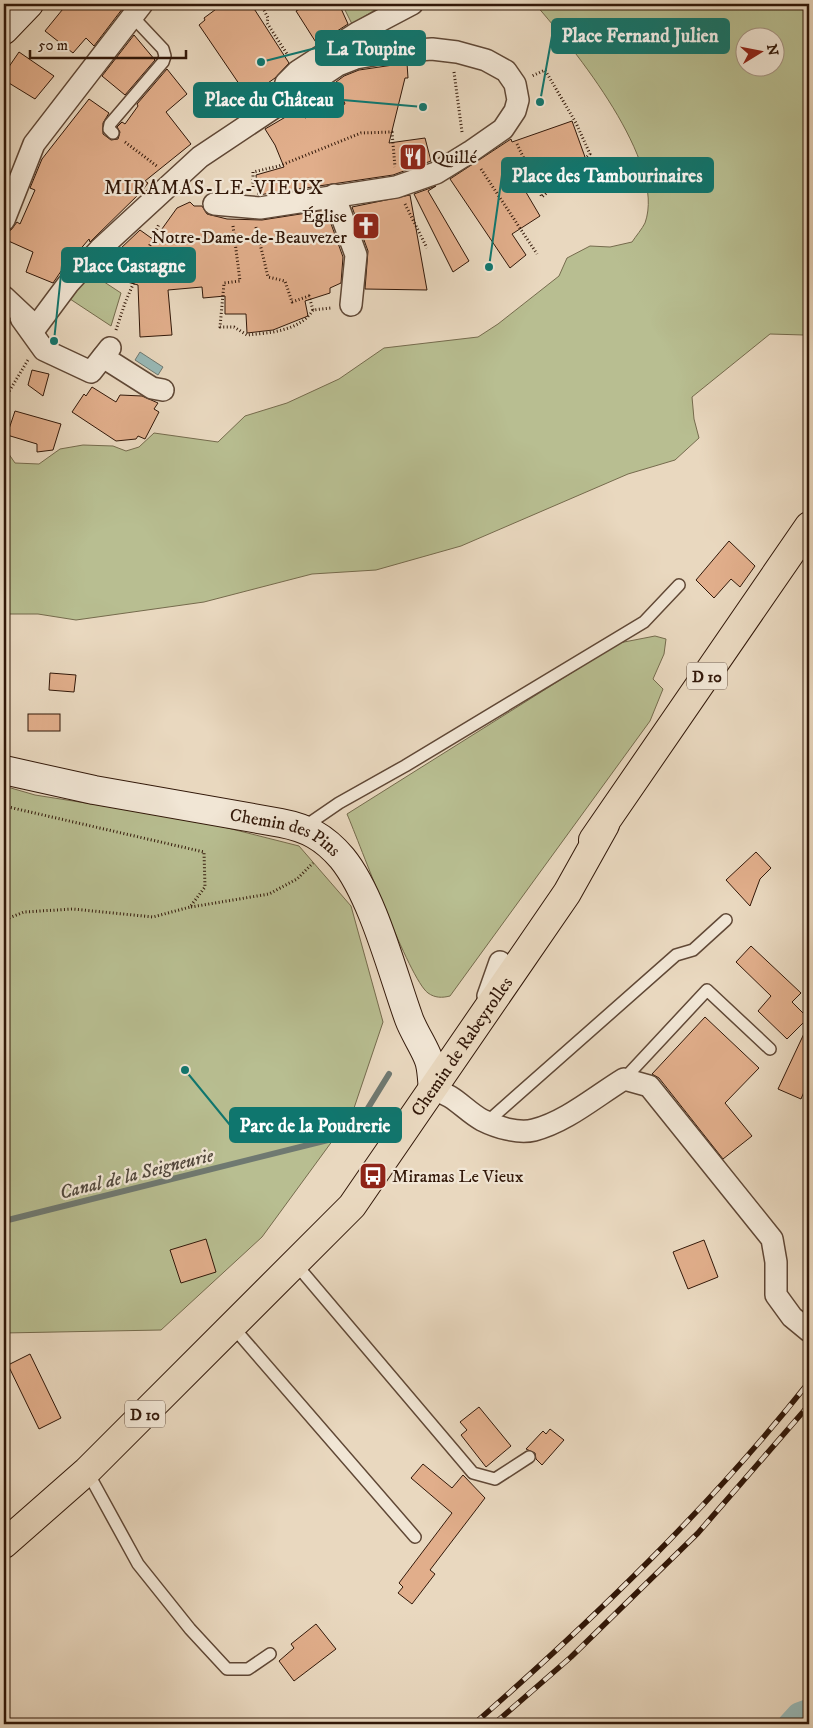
<svg xmlns="http://www.w3.org/2000/svg" width="813" height="1728" viewBox="0 0 813 1728" font-family="'IM FELL DW Pica',serif">
<style>
.green{fill:#b8be91;stroke:#756b4d;fill-rule:evenodd}
.water{fill:#98b9b7;stroke:#6f7971}
.lines{fill:none;stroke-linecap:round;stroke-linejoin:round}
.stream{stroke:#6f7971;stroke-width:6}
.canal{stroke:#98b9b7;stroke-width:21}
.building{fill:#e1ae8b;stroke:#321809}
.lane-casing{stroke:#604836;stroke-width:14}
.street-casing{stroke:#604836;stroke-width:24}
.secondary-casing{stroke:#321809;stroke-width:30}
.primary-casing{stroke:#321809;stroke-width:30}
.path{stroke:#321809;stroke-width:3;stroke-dasharray:1 2.5;stroke-linecap:butt}
.lane{stroke:#f1e6d5;stroke-width:11}
.street{stroke:#f1e6d5;stroke-width:21}
.secondary{stroke:#f1e6d5;stroke-width:28}
.primary{stroke:#e9d8bf;stroke-width:28}
.rail-casing{stroke:#321809;stroke-width:5.5}
.rail{stroke:#f1e6d5;stroke-width:4;stroke-dasharray:11;stroke-linecap:butt}
.labels{text-anchor:middle;stroke-width:4.5;stroke-linejoin:round;paint-order:stroke}
.shield{fill:#f1e6d5;stroke:#6b5646;stroke-width:1}
.shield-label{font-size:16px;font-weight:bold;fill:#321809}
.poi-label{font-size:18px;fill:#321809;stroke:#f1e6d5;text-anchor:start}
.street-label{font-size:18px;fill:#321809;stroke:#f1e6d5}
.water-label{font-size:19px;font-style:italic;fill:#51483d;stroke:#f1e6d5}
.quarter-label{font-size:20px;letter-spacing:1px;fill:#321809;stroke:#f1e6d5}
.leader{fill:none;stroke:#0f766e;stroke-width:2}
.callout-dot{fill:#0f766e;stroke:#f1e6d5;stroke-width:2}
.callout{fill:#0f766e;stroke:#0f766e;stroke-width:2}
.callout-label{font-size:19px;text-anchor:middle;font-weight:bold;fill:#fff}
</style>
<rect width="100%" height="100%" fill="#e9d8bf"/>
<filter id="stains"><feTurbulence type="fractalNoise" baseFrequency=".004" numOctaves="4"/><feColorMatrix values="0 0 0 0 .2 0 0 0 0 .09 0 0 0 0 .02 0 0 0 .5 -.17"/></filter>
<radialGradient id="worn" r=".72"><stop offset=".6" stop-color="#630" stop-opacity="0"/><stop offset="1" stop-color="#630" stop-opacity=".3"/></radialGradient>
<!-- green -->
<g class="green">
<polygon points="342,4 378,4 378,8 352,24"/>
<path d="M528 4H809V327L804 335 770 334 692 397 694 419 699 438 675 460 628 474 461 546 376 570 312 574 204 602 76 620 38 614H4V447L15 463 39 464 60 449 83 445 113 446 126 451 139 447 154 433 218 442 245 416 287 403 339 379 384 348 478 337 498 324 559 276 567 258 590 246 610 247 632 242C636 236 642 229 645 223 667 162 574 49 536 5ZM746 38H776V68H746Z"/>
<polygon points="89,272 121,293 111,326 67,297"/>
<path d="M655 636 666 639 664 654 653 679 663 689 650 721 450 996C442 998 435 998 428 993 409 979 360 844 347 814L619 643Z"/>
<polygon points="4,786 35,795 200,821 299,846 351,906 383,1022 352,1114 262,1237 161,1330 4,1333"/>
</g>
<!-- water -->
<polygon class="water" points="140,352 163,367 158,375 135,360"/>
<g class="lines">
<!-- stream -->
<polyline class="stream" points="4,1221 352,1134 389,1074"/>
<!-- canal -->
<polyline class="canal" points="788,1724 798,1713 809,1709"/>
</g>
<!-- building -->
<g class="building">
<polygon points="67,4 126,4 94,46 86,38 73,53 45,31"/>
<polygon points="223,4 251,4 289,63 275,78 248,97 199,25 205,20 204,18"/>
<polygon points="309,4 339,4 348,24 317,44 296,11"/>
<polygon points="134,35 155,60 125,95 102,76"/>
<polygon points="19,52 54,76 35,99 4,80 4,74"/>
<polygon points="407,63 408,78 405,78 389,143 425,138 431,161 393,175 258,195 256,175 284,167 275,145 265,129 301,108 305,118 345,104 336,82 344,76 359,70"/>
<polygon points="167,69 187,94 166,112 191,144 145,181 148,183 142,191 90,242 89,239 72,259 70,258 53,283 26,272 33,252 4,239 4,232 11,230 17,222 20,224 35,190 30,188 42,159 89,99 109,113 103,123 103,134 111,140 118,139 120,132 117,127 122,122 125,124 138,106 137,104"/>
<polygon points="572,121 585,157 562,165 561,162 517,177 540,216 512,234 526,255 510,268 450,179 511,139 512,142"/>
<polygon points="436,186 428,191 469,261 453,272 414,194"/>
<polygon points="410,195 427,290 365,289 368,251 352,207"/>
<polygon points="190,202 194,206 202,206 207,214 227,219 262,220 326,210 343,257 341,283 330,288 330,293 305,301 308,316 273,330 247,333 246,314 225,314 225,296 203,298 202,287 168,290 172,335 140,337 138,285 109,277 102,280 99,269 140,230 154,240 177,208"/>
<polygon points="32,370 49,374 43,396 28,385"/>
<polygon points="92,387 116,402 120,395 142,396 158,403 154,409 159,412 145,439 138,436 136,439 116,441 72,412 84,394 86,396"/>
<polygon points="15,411 61,424 53,450 37,452 37,444 7,435"/>
<polygon points="729,541 755,566 740,587 731,579 714,598 696,580"/>
<polygon points="50,673 76,675 74,692 49,690"/>
<rect x="28" y="714" width="32" height="17"/>
<polygon points="756,852 771,868 760,879 750,906 726,880"/>
<polygon points="751,946 801,993 792,1002 808,1018 787,1039 758,1011 771,996 736,962"/>
<polygon points="705,1017 759,1068 725,1103 752,1136 723,1159 659,1078 652,1074"/>
<polygon points="809,1023 809,1080 801,1099 778,1089"/>
<polygon points="206,1239 216,1272 181,1283 170,1250"/>
<polygon points="704,1240 718,1277 688,1289 673,1252"/>
<polygon points="30,1354 61,1418 39,1429 8,1365"/>
<polygon points="479,1407 511,1446 486,1467 461,1435 467,1430 460,1422"/>
<polygon points="550,1429 564,1440 542,1465 536,1459 535,1453 526,1449 543,1431 546,1434"/>
<polygon points="423,1464 452,1488 463,1475 485,1498 430,1570 435,1574 412,1604 398,1593 403,1587 399,1583 452,1513 411,1478"/>
<polygon points="316,1624 336,1649 294,1681 279,1661 294,1648 291,1644"/>
</g>
<g class="lines">
<defs>
<g id="lane">
<polyline points="113,133 109,129 110,124 163,62 165,56 163,49 131,15"/>
<polyline points="304,827 339,803 405,766 644,622 679,585"/>
<polyline points="624,1079 707,990 770,1049"/>
<polyline points="487,1122 676,955 693,950 726,920"/>
<polyline points="294,1262 473,1473 495,1479 529,1457"/>
<polyline points="233,1327 415,1537"/>
<polyline points="87,1471 138,1564 190,1629 227,1669 248,1669 270,1654"/>
</g>
<g id="street">
<polyline points="280,103 286,83 298,71 357,33 412,4"/>
<polyline points="334,195 356,255 351,305"/>
<polyline points="4,220 34,144 142,4"/>
<polyline points="4,297 36,327 68,284 100,249 200,157 338,65 356,58 390,52 432,49 457,52 486,60 506,71 515,84 518,100 515,111 503,129 470,152 436,173 396,187 260,208 214,204"/>
<polyline points="21,318 44,350 91,372 110,348"/>
<polyline points="103,357 152,388 163,390"/>
<polyline points="488,996 500,962"/>
<path d="M436 1076 433 1090C454 1094 464 1110 482 1120 496 1127 518 1134 534 1130 566 1122 596 1096 624 1079L649 1086 772 1239 776 1262V1295L792 1317 809 1331"/>
</g>
<g id="secondary">
<polyline points="4,30 29,4"/>
<path id="s1" d="M4 770 94 790 281 823C307 828 324 837 342 858 373 896 392 972 409 1019 414 1033 428 1053 430 1064 432 1072 432 1082 433 1090"/>
</g>
<g id="primary">
<polyline points="593,840 809,526"/>
<path id="s2" d="M4 1544 87 1471 352 1206 567 893 605 825"/>
</g>
</defs>
<!-- lane casing -->
<use href="#lane" class="lane-casing"/>
<!-- street casing -->
<use href="#street" class="street-casing"/>
<!-- secondary casing -->
<use href="#secondary" class="secondary-casing"/>
<!-- primary casing -->
<use href="#primary" class="primary-casing"/>
<!-- path -->
<g class="path">
<polyline points="261,4 268,18 267,23 287,54"/>
<polyline points="454,72 462,132"/>
<polyline points="125,142 158,167"/>
<polyline points="517,144 542,197 590,154 576,123 545,70 532,76"/>
<polyline points="481,169 537,254"/>
<polyline points="253,187 253,172 279,166 361,133 392,132 395,167"/>
<polyline points="405,204 427,248"/>
<path d="M233 226 240 281 224 283 220 327H234L247 335C269 333 300 331 313 310"/>
<polyline points="256,227 268,277 285,281 292,302 309,296 313,310 331,308"/>
<polyline points="116,330 125,303 159,224"/>
<polyline points="4,400 28,360"/>
<polyline points="4,806 204,852 205,887 190,907 153,917 73,909 24,912 4,920"/>
<polyline points="191,907 269,894 297,879 313,863"/>
</g>
<!-- lane -->
<use href="#lane" class="lane"/>
<!-- street -->
<use href="#street" class="street"/>
<!-- secondary -->
<use href="#secondary" class="secondary"/>
<!-- primary -->
<use href="#primary" class="primary"/>
<defs>
<g id="rail">
<path d="M474 1724C594 1619 710 1507 809 1382"/>
<polyline points="494,1724 571,1657 698,1533 809,1405"/>
</g>
</defs>
<!-- rail casing -->
<use href="#rail" class="rail-casing"/>
<!-- rail -->
<use href="#rail" class="rail"/>
</g>
<!-- icons -->
<defs>
<symbol id="restaurant-square" viewBox="-11 -11 22 22"><rect x="-9" y="-9" width="18" height="18" rx="4" fill="#8f2418" stroke="#f1e6d5"/><path d="M-5-6h1v4h1v-4h1v4h1v-4h1v5L-1.5 .5V6h-2V.5L-5-1ZM5-6V6H3V1.5H1.5Q1.5-4 5-6Z" fill="#fff"/></symbol>
<symbol id="church-square" viewBox="-11 -11 22 22"><rect x="-9" y="-9" width="18" height="18" rx="4" fill="#8f2418" stroke="#f1e6d5"/><path d="M-1.2-6h2.4v3.5h3.3v2.4h-3.3V6h-2.4V-.1h-3.3v-2.4h3.3Z" fill="#fff"/></symbol>
<symbol id="bus-square" viewBox="-11 -11 22 22"><rect x="-9" y="-9" width="18" height="18" rx="4" fill="#8f2418" stroke="#f1e6d5"/><path d="M-5-6H5V4H4V6H2V4H-2V6H-4V4H-5ZM-3.5-4V0h7V-4ZM-3.5 1.2v1.5H-2V1.2ZM2 1.2v1.5H3.5V1.2Z" fill="#fff"/></symbol>
</defs>
<g fill-rule="evenodd">
<use href="#restaurant-square" x="397" y="141" width="32" height="32"/>
<use href="#church-square" x="350" y="210" width="32" height="32"/>
<use href="#bus-square" x="357" y="1160" width="32" height="32"/>
</g>
<g class="labels">
<!-- shield labels -->
<g class="shield">
<rect x="687" y="662.5" width="40" height="27" rx="4"/>
<rect x="125" y="1400.5" width="40" height="27" rx="4"/>
</g>
<g class="shield-label">
<text x="707" y="682">D 10</text>
<text x="145" y="1420">D 10</text>
</g>
<!-- poi labels -->
<g class="poi-label">
<text x="432" y="163">Quillé</text>
<text x="347" y="222" text-anchor="end">Église<tspan x="347" dy="21">Notre-Dame-de-Beauvezer</tspan></text>
<text x="392" y="1182">Miramas Le Vieux</text>
</g>
<!-- street labels -->
<g class="street-label">
<text dy="6" stroke="none"><textPath href="#s1" startOffset="289">Chemin des Pins</textPath></text>
<text dy="6" stroke="none"><textPath href="#s2" startOffset="679">Chemin de Rabeyrolles</textPath></text>
</g>
<!-- water labels -->
<g class="water-label">
<text transform="translate(136 1173) rotate(-14)" y="7">Canal de la Seigneurie</text>
</g>
<!-- quarter labels -->
<g class="quarter-label">
<text x="214" y="194">MIRAMAS-LE-VIEUX</text>
</g>
</g>
<!-- callouts -->
<path class="leader" d="M540 102L552 36M261 62L316 48M423 107L343 100M489 267L502 175M54 341L62 265M185 1070L230 1125"/>
<g class="callout-dot">
<circle cx="540" cy="102" r="5"/>
<circle cx="261" cy="62" r="5"/>
<circle cx="423" cy="107" r="5"/>
<circle cx="489" cy="267" r="5"/>
<circle cx="54" cy="341" r="5"/>
<circle cx="185" cy="1070" r="5"/>
</g>
<g class="callout">
<rect x="552" y="19" width="177" height="34" rx="5"/>
<rect x="316" y="31" width="109" height="34" rx="5"/>
<rect x="194" y="83" width="149" height="34" rx="5"/>
<rect x="502" y="158" width="211" height="34" rx="5"/>
<rect x="62" y="248" width="133" height="34" rx="5"/>
<rect x="230" y="1108" width="171" height="34" rx="5"/>
</g>
<g class="callout-label">
<text x="640" y="42">Place Fernand Julien</text>
<text x="371" y="55">La Toupine</text>
<text x="269" y="106">Place du Château</text>
<text x="607" y="182">Place des Tambourinaires</text>
<text x="129" y="272">Place Castagne</text>
<text x="315" y="1132">Parc de la Poudrerie</text>
</g>
<!-- margin -->
<rect width="813" height="1728" fill="none" stroke="#e9d8bf" stroke-width="20"/>
<rect x="5" y="5" width="803" height="1718" fill="none" stroke="#321809" stroke-width="2.5"/>
<rect x="10" y="10" width="793" height="1708" fill="none" stroke="#321809"/>
<!-- north arrow -->
<g transform="translate(760 52) rotate(80)"><circle r="24" fill="#f1e6d5" stroke="#a59483"/>
<path d="M0-4L9 19L0 12L-9 19Z" fill="#8f2418"/>
<text y="-8" font-size="14" font-weight="bold" text-anchor="middle" fill="#321809">N</text>
</g>
<!-- scale -->
<path d="M30 50v8h156v-8" fill="none" stroke="#321809" stroke-width="2.5"/>
<text x="38" y="50" font-size="15" fill="#321809" stroke="#f1e6d5" stroke-width="4" paint-order="stroke">50 m</text>
<rect width="100%" height="100%" filter="url(#stains)"/>
<rect width="100%" height="100%" fill="url(#worn)"/>
</svg>
